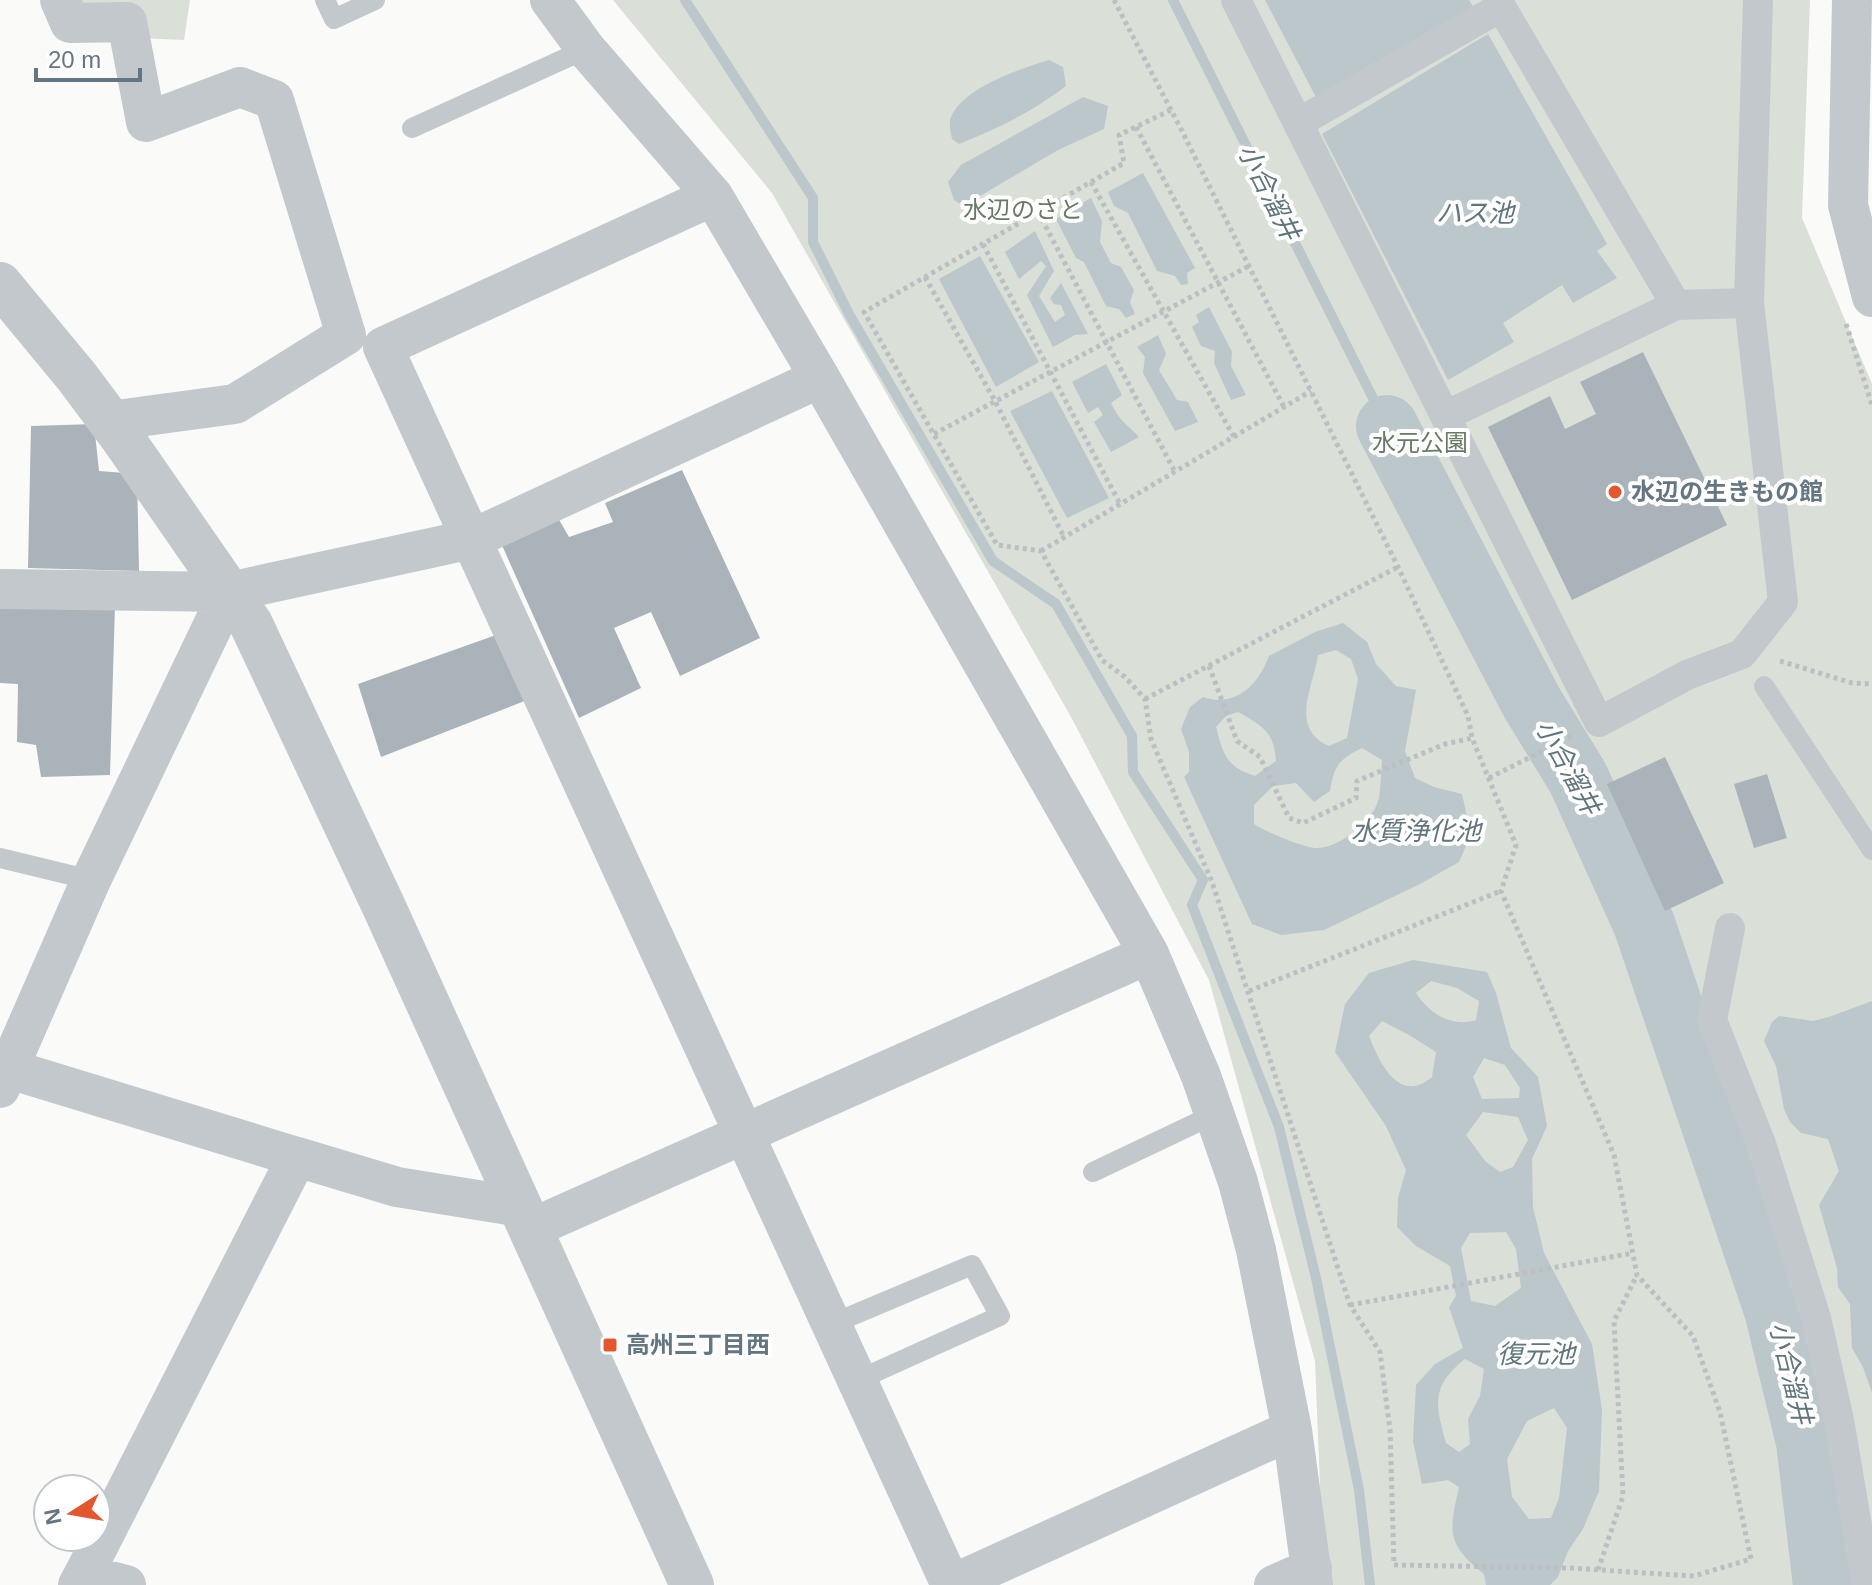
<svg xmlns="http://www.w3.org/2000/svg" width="1872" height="1585" font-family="Arial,'Noto Sans JP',sans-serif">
  <rect width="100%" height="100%" fill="#fafaf8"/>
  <path fill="#dadfd7" d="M67,0H190L184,40L138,38Z
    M613,0H1810L1802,218L1872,384V1585H1324L1315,1361L1209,980L1071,717L772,193Z"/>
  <path fill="#bbc7cb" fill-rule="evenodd" d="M1265,0H1469L1475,10L1318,101Z
    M1488,34L1607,244L1597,251L1617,278L1573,303L1562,285L1503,323L1514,342L1448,380L1322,134Z
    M1049,60L1063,67L1066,86C1034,111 997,129 959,144L952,139C951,133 949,125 950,120C959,89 1020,69 1049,60Z
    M1083,97L1108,106L1104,129L1058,150L968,203L962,205L954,200L948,182L961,165Z
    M1143,173L1195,268L1187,273L1188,284L1181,285L1175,276L1157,271L1128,213L1114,206L1108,192Z
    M1091,198L1102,221L1100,242L1111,263L1121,267L1134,290L1130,302L1135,314L1126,318L1119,309L1106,306L1084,262L1076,258L1056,219Z
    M1035,231L1054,271L1039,296L1055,322L1065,315L1061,305L1054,304L1050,298L1061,283L1088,334L1075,335L1053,347L1027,295L1046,266L1041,261L1019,279L1005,252Z
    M980,256L1039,362L996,387L939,279Z
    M1209,307L1232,352L1231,366L1246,395L1231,400L1214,363L1215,351L1201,346L1192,327L1199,322L1196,315Z
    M1158,335L1166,354L1159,370L1177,400L1188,402L1198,422L1175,431L1143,373L1145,357L1137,347Z
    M1106,364L1122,395L1111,403C1121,423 1125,422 1139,437L1111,452L1094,422L1103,415L1098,407L1088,413L1072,382Z
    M1052,391L1109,498L1067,518L1010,411Z
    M1343,623L1367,642L1376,664L1396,686L1416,690L1405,751L1415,778L1434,787L1462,794L1471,834L1459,862L1420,884L1324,930L1281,935L1252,924L1184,777L1189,772V752L1181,729L1190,707L1203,697C1236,708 1258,685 1269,656L1315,632ZM1336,650L1351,659L1358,679L1347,738L1329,746C1288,728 1314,685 1318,655ZM1238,712C1263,726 1274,732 1276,761L1255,776C1226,767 1223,754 1216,727L1226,716ZM1362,748L1382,760C1381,773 1381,786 1379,798C1374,820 1341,847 1318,848C1306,849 1264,831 1254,824V805L1273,786L1296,783L1314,802L1330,791C1334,766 1339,759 1362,748Z
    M1413,960L1487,972L1496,993L1511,1048L1538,1077L1547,1126L1532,1159L1533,1207L1544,1253L1592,1344L1602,1410L1599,1491L1583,1529L1568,1551L1558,1577L1550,1585H1486L1484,1574C1446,1544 1449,1532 1459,1487L1448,1480L1422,1484L1413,1441L1416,1385L1435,1364L1463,1348L1449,1307L1456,1296L1450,1266L1416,1246L1397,1227L1398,1198L1406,1170L1386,1126L1335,1052L1345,1004L1369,973ZM1431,981L1457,988L1479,1001L1476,1020C1451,1028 1429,1013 1416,993ZM1382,1021L1411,1036L1436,1052L1432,1077C1427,1081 1421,1085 1415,1086C1391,1090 1376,1054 1369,1036ZM1484,1058L1505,1065L1520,1088L1519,1098L1482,1099L1473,1077ZM1483,1112L1518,1117L1528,1140L1513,1167L1500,1172L1486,1162L1466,1135ZM1506,1232L1516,1249L1521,1288L1495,1306L1471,1301L1461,1248L1470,1233ZM1465,1359L1484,1369L1480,1396L1468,1419L1470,1444L1459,1452L1446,1443C1435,1404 1431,1386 1465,1359ZM1554,1408L1567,1428L1559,1498L1551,1518L1529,1519L1512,1497L1507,1459L1527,1421Z
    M1872,1001V1393L1863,1367L1852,1348L1850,1304L1838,1287L1837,1268L1819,1205L1839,1171L1828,1139L1801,1133L1790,1122L1784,1109L1776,1066L1764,1041L1772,1022L1779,1016L1813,1021L1829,1017Z"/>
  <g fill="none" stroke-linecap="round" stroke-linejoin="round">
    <path stroke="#bbc7cb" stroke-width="10" d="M685,0L813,198V242L849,314L993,561L1056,604L1132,736L1133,772L1203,880L1192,905L1279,1127L1316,1278L1359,1490L1370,1585
      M1173,0L1387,426"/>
    <path stroke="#bbc7cb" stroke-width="62" d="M1387,426L1532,703L1578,778L1644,924L1775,1310L1807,1442L1824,1585"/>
  </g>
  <path fill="#aab3b9" d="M1643,352L1727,525L1572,600L1488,427L1550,396L1565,429L1596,414L1580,382Z
    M94,424L99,471L137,474L139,571L28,568L31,426Z
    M682,470L760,638L680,676L651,612L614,628L641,688L579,718L501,543L558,518L569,537L613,522L605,503Z
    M115,604L110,775L41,777L36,745L17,742L18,684L0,683V606Z
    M499,634L527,700L381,757L358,684Z
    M1665,757L1724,883L1665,911L1607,784Z
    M1767,774L1787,838L1754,848L1734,784Z"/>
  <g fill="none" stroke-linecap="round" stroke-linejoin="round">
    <path stroke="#bbbfc2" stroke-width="5" stroke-dasharray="4 4" stroke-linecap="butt" d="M1114,0L1171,110L1180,127L1398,567L1468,716L1472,738L1516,845L1501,891L1614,1155L1637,1275L1693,1336L1720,1412L1751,1559L1694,1576L1569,1568L1394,1565L1390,1430L1380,1352L1350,1305L1212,882L1151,739L1145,699L1125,677L1102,660L1041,551L997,545L864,312L1124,163L1119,135L1171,110
      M1136,127L1284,407
      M1091,182L1234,437
      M1038,212L1175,472
      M983,244L1120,504
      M925,277L995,401L1064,537
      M1846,324L1872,405
      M934,434L1249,266
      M1041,551L1311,391
      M1780,661L1852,683L1872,684
      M1209,666L1237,741L1260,757L1289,818L1303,823L1356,798L1357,781L1445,744L1472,738
      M1145,699L1398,567
      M1489,778L1574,735
      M1249,991L1501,891
      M1350,1305L1633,1253
      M1598,1570L1623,1496L1614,1321L1637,1275"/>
    <path stroke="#c3c8cc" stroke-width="20" d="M325,0L334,19L375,0
      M412,128L586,49
      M1764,686L1872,850
      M0,858L91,880
      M1093,1172L1215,1114
      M832,1324L972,1265L1000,1316L858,1380"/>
    <path stroke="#c3c8cc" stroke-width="30" d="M1236,0L1599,722L1687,675L1742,654L1783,602L1749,303L1676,305L1497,0
      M1298,123L1501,7
      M1749,303L1758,0
      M1445,416L1676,305
      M1730,928L1712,1020L1761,1144L1816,1318L1839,1420L1867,1585"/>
    <path stroke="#c3c8cc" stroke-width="40" d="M60,0L70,23L127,22L146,122L240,87L274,100L346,335L235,404L109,421
      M550,0L586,49L713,196L820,378L1149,954L1201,1076L1238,1182L1256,1250L1292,1430L1313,1585
      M1852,0L1848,205L1872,297
      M713,196L383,347L951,1585
      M0,589L229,592L472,539L820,378
      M0,1066L297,1157
      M0,1088L91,880L229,592
      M530,1229L1149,954
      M84,1574L297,1157L397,1187L521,1207
      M78,1585L84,1574L126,1585
      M951,1585L1292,1430
      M1274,1585L1312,1568"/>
    <path stroke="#c3c8cc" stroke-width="44" d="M0,284L77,377L121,436L251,624L384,907L692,1585"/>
  </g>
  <g fill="#e4572e" stroke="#fff" stroke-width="3">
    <circle cx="1615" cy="492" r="8"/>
    <rect x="602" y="1337" width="16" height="16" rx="4"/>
  </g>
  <g text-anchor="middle" stroke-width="8" stroke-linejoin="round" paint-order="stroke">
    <g font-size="24" fill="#687a64" stroke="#fff">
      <text x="1023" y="218">水辺のさと</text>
      <text x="1420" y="451">水元公園</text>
    </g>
    <g font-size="24" font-weight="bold" fill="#657683" stroke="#fff" text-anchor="start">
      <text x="1631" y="500">水辺の生きもの館</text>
      <text x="626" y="1353">高州三丁目西</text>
    </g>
    <g font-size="26" font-style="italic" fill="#60757c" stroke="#fff">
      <text transform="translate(1269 192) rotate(63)" y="9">小合溜井</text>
      <text x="1475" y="222">ハス池</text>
      <text transform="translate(1568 767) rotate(61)" y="9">小合溜井</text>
      <text x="1416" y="840">水質浄化池</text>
      <text x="1536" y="1363">復元池</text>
      <text transform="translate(1791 1373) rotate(76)" y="9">小合溜井</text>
    </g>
  </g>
  <g transform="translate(72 1513) rotate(259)"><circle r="38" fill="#ffffff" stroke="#c1c8cd" stroke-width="2"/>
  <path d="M0-6L14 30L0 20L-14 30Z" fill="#e4572e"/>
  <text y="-12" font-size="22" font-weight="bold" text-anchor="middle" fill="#657683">N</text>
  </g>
  <path d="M36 68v12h104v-12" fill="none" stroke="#657683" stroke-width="4"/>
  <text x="48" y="68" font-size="24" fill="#657683" stroke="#ffffff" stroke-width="6" paint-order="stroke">20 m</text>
</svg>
